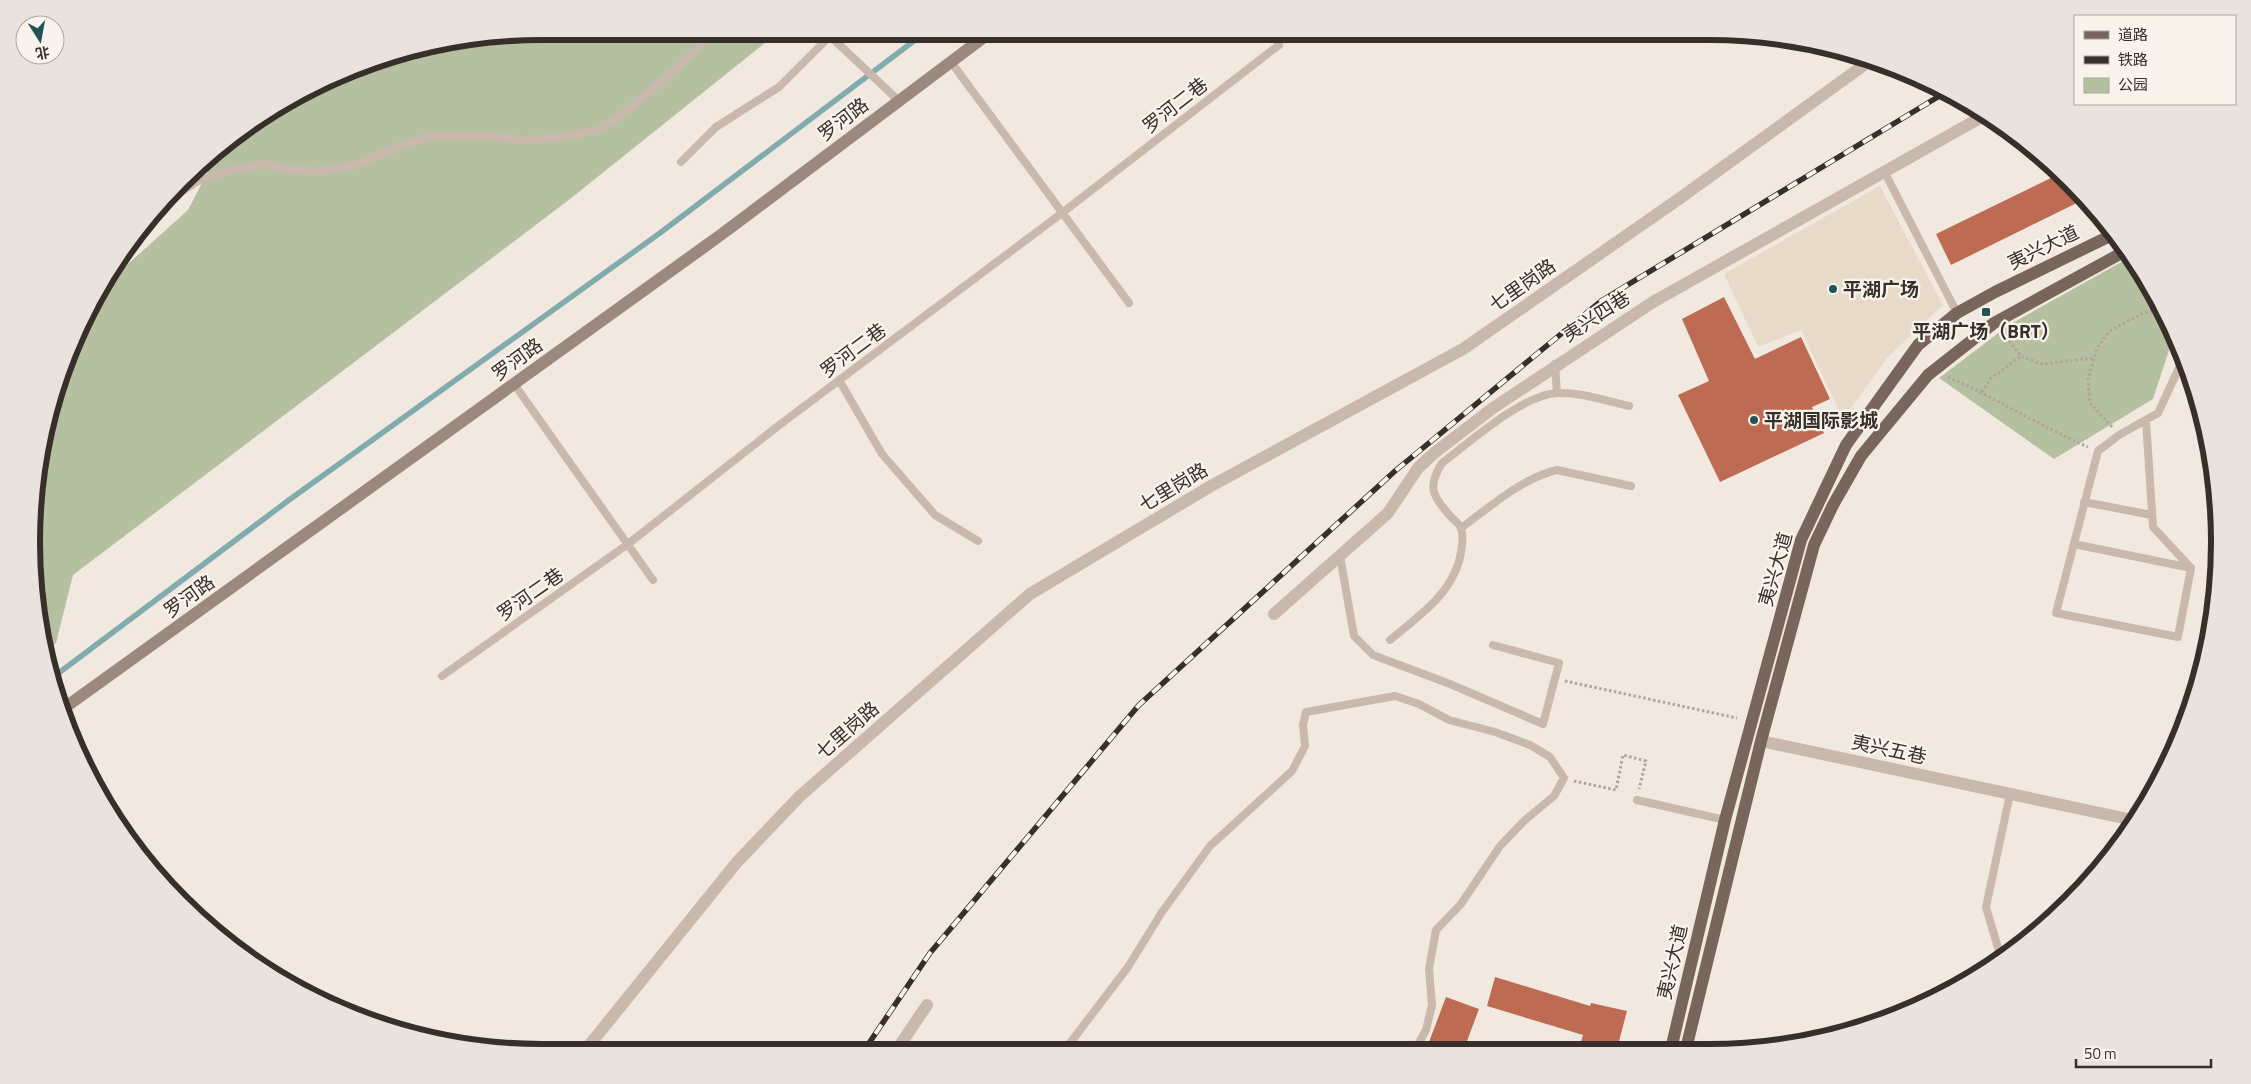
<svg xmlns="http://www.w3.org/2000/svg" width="2251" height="1084" font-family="'Titillium Web','Noto Sans SC',sans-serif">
  <rect width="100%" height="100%" fill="#f1e9e0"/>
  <path fill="#b5c0a1" d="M542,31H780L570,199L73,575L56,643L45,650L36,609L32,509L41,442L70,347L98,291L188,210L220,148L231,137L287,100L378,58L443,41Z
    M2132,256L2172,331V341L2153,399L2054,459L1939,378L2009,325Z"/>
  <path fill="#e8dac8" d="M1880,186L1943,305L1887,358L1843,419L1801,330L1758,347L1724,274Z"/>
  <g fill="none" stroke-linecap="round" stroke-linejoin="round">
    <path stroke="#81abac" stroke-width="5.5" d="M52,678L289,500L660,233L927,31"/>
  </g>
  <path fill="#bd6b52" d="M2061,173L2085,199L1951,265L1936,234Z
    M1724,297L1755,359L1801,337L1830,399L1812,407L1824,433L1720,482L1678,395L1709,381L1682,319Z
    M1495,977L1590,1006L1591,1003L1627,1011L1617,1049H1579L1583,1035L1487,1006Z
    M1446,997L1479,1009L1464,1049L1426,1050Z"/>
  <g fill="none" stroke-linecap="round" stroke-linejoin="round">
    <path stroke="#b5a397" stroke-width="3" stroke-dasharray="2.5 2.5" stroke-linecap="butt" d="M2003,333L2021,356L2042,364L2094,358
      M1948,377C1996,398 2040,426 2088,447
      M1982,392L1990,379L2021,356
      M2112,427L2090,403L2088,380L2097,348L2110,331L2143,313L2162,310
      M1565,681L1737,718
      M1574,781L1616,790L1623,755L1646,761L1639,789"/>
    <path stroke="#c9b9ac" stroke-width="8" d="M830,36L899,101
      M951,62L1129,303
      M681,162L716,127L779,87L830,36L839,31
      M1884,171L1957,313
      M155,209L198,181L230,170L266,164L294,170L321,171L358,164L407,143L433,136H488L522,140L563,137L599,130L629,109L680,65L704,42L706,31
      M1555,364L1557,393
      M839,380L882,454L935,515L978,541
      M514,384L653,580
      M2146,420L2153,527L2191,568L2178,637L2056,613L2098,451L2119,435L2158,413L2184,357
      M2084,502L2152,515
      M1461,528C1490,507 1522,478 1557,470L1631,486
      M2074,544L2191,568
      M1340,556L1354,636L1373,655L1450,684L1543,724L1559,663L1493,645
      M1390,640C1419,616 1455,592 1461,552C1462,545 1464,535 1461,529C1460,524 1454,520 1451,517C1434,497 1426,488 1442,463C1470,442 1523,394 1558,393C1581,392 1606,401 1629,406
      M2205,659L2212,618
      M442,676L628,544L778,426L1062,213L1279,45L1270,31
      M1637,800L1725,820
      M2001,958L1986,907L2010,794
      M1064,1051L1128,967L1162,912L1210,846L1292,771L1305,746L1303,725L1306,712L1395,696L1419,704L1449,720L1495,732L1530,745L1550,757L1564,778L1554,796L1525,820L1500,846L1461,904L1436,930L1429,969L1432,1005L1426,1030L1415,1050"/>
    <path stroke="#c9b9ac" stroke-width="12" d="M1274,614L1388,513L1418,468L1433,454L1493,408L1653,302L1987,114
      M1761,741L2133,820
      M896,1051L927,1005"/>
    <path stroke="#c9b9ac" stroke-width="12" d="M583,1053L737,862L800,796L1030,594L1211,486L1463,349L1676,201L1871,60"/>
    <path stroke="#9c897e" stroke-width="12" d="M60,711L722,234L992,31"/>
    <path stroke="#78665d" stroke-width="12" d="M1671,1049L1725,820L1801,540L1846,445L1918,345L1957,313L1995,292L2114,234
      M1686,1049L1761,741L1814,545L1833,505L1861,456L1928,375L1994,323L2127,250"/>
    <defs>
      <path id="rail" d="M863,1052L930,953L1139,705L1395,471L1601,301L1946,92"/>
    </defs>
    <use href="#rail" stroke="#382f2b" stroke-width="5.5"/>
    <use href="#rail" stroke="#f9f3ec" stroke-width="4" stroke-dasharray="11" stroke-linecap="butt"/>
  </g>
  <g fill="#235356" stroke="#f9f3ec" stroke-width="2">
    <circle cx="1833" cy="289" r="5"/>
    <rect x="1981" y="307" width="10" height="10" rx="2.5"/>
    <circle cx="1754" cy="420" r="5"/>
  </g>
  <g text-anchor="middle" stroke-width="4.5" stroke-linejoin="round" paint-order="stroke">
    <g font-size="19" fill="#382f2b" stroke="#f9f3ec">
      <text transform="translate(1175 105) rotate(-38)" y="7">罗河二巷</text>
      <text transform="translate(843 119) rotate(-37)" y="7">罗河路</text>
      <text transform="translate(2043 247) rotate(-26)" y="7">夷兴大道</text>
      <text transform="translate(1522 285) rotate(-35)" y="7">七里岗路</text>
      <text transform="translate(1596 316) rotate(-33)" y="7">夷兴四巷</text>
      <text transform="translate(853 350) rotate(-37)" y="7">罗河二巷</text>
      <text transform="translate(517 359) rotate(-36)" y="7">罗河路</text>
      <text transform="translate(1173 487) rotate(-31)" y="7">七里岗路</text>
      <text transform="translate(1775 569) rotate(-74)" y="7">夷兴大道</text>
      <text transform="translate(530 594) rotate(-35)" y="7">罗河二巷</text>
      <text transform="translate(189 596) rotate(-36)" y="7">罗河路</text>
      <text transform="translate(847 730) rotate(-41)" y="7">七里岗路</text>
      <text transform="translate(1889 749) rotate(12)" y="7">夷兴五巷</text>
      <text transform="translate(1672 962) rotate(-77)" y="7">夷兴大道</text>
    </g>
    <g font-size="19" font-weight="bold" fill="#382f2b" stroke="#f9f3ec" text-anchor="start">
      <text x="1843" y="296">平湖广场</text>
      <text x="1986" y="338" text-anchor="middle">平湖广场（BRT）</text>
      <text x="1764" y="427">平湖国际影城</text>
    </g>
  </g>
  <path d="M0 0H2251V1084H0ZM542 40H1709A502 502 0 0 1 2211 542V542A502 502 0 0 1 1709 1044H542A502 502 0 0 1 40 542V542A502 502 0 0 1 542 40Z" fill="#eae3dd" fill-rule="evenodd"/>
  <path fill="none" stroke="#382f2b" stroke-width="6" d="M542 40H1709A502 502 0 0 1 2211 542V542A502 502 0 0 1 1709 1044H542A502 502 0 0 1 40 542V542A502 502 0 0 1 542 40Z"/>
  <rect x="2074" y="15" width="162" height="90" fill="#f9f3ec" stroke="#aca59f"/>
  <rect x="2084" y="31" width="25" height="8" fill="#78665d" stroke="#aca59f"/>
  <text x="2118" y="40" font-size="15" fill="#382f2b">道路</text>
  <rect x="2084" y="56" width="25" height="8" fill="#382f2b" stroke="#aca59f"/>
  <text x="2118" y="65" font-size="15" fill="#382f2b">铁路</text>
  <rect x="2084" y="78" width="25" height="15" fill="#b5c0a1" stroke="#aca59f"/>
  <text x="2118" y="90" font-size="15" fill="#382f2b">公园</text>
  <g transform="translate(40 40) rotate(169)"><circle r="24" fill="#f9f3ec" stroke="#aca59f"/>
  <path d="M0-4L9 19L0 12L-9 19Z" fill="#235356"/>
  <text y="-8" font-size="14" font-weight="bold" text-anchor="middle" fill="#382f2b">北</text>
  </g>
  <path d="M2076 1059v8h135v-8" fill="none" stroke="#382f2b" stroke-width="2.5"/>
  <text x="2084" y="1059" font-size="15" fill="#382f2b" stroke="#f9f3ec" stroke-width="4" paint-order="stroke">50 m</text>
</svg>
